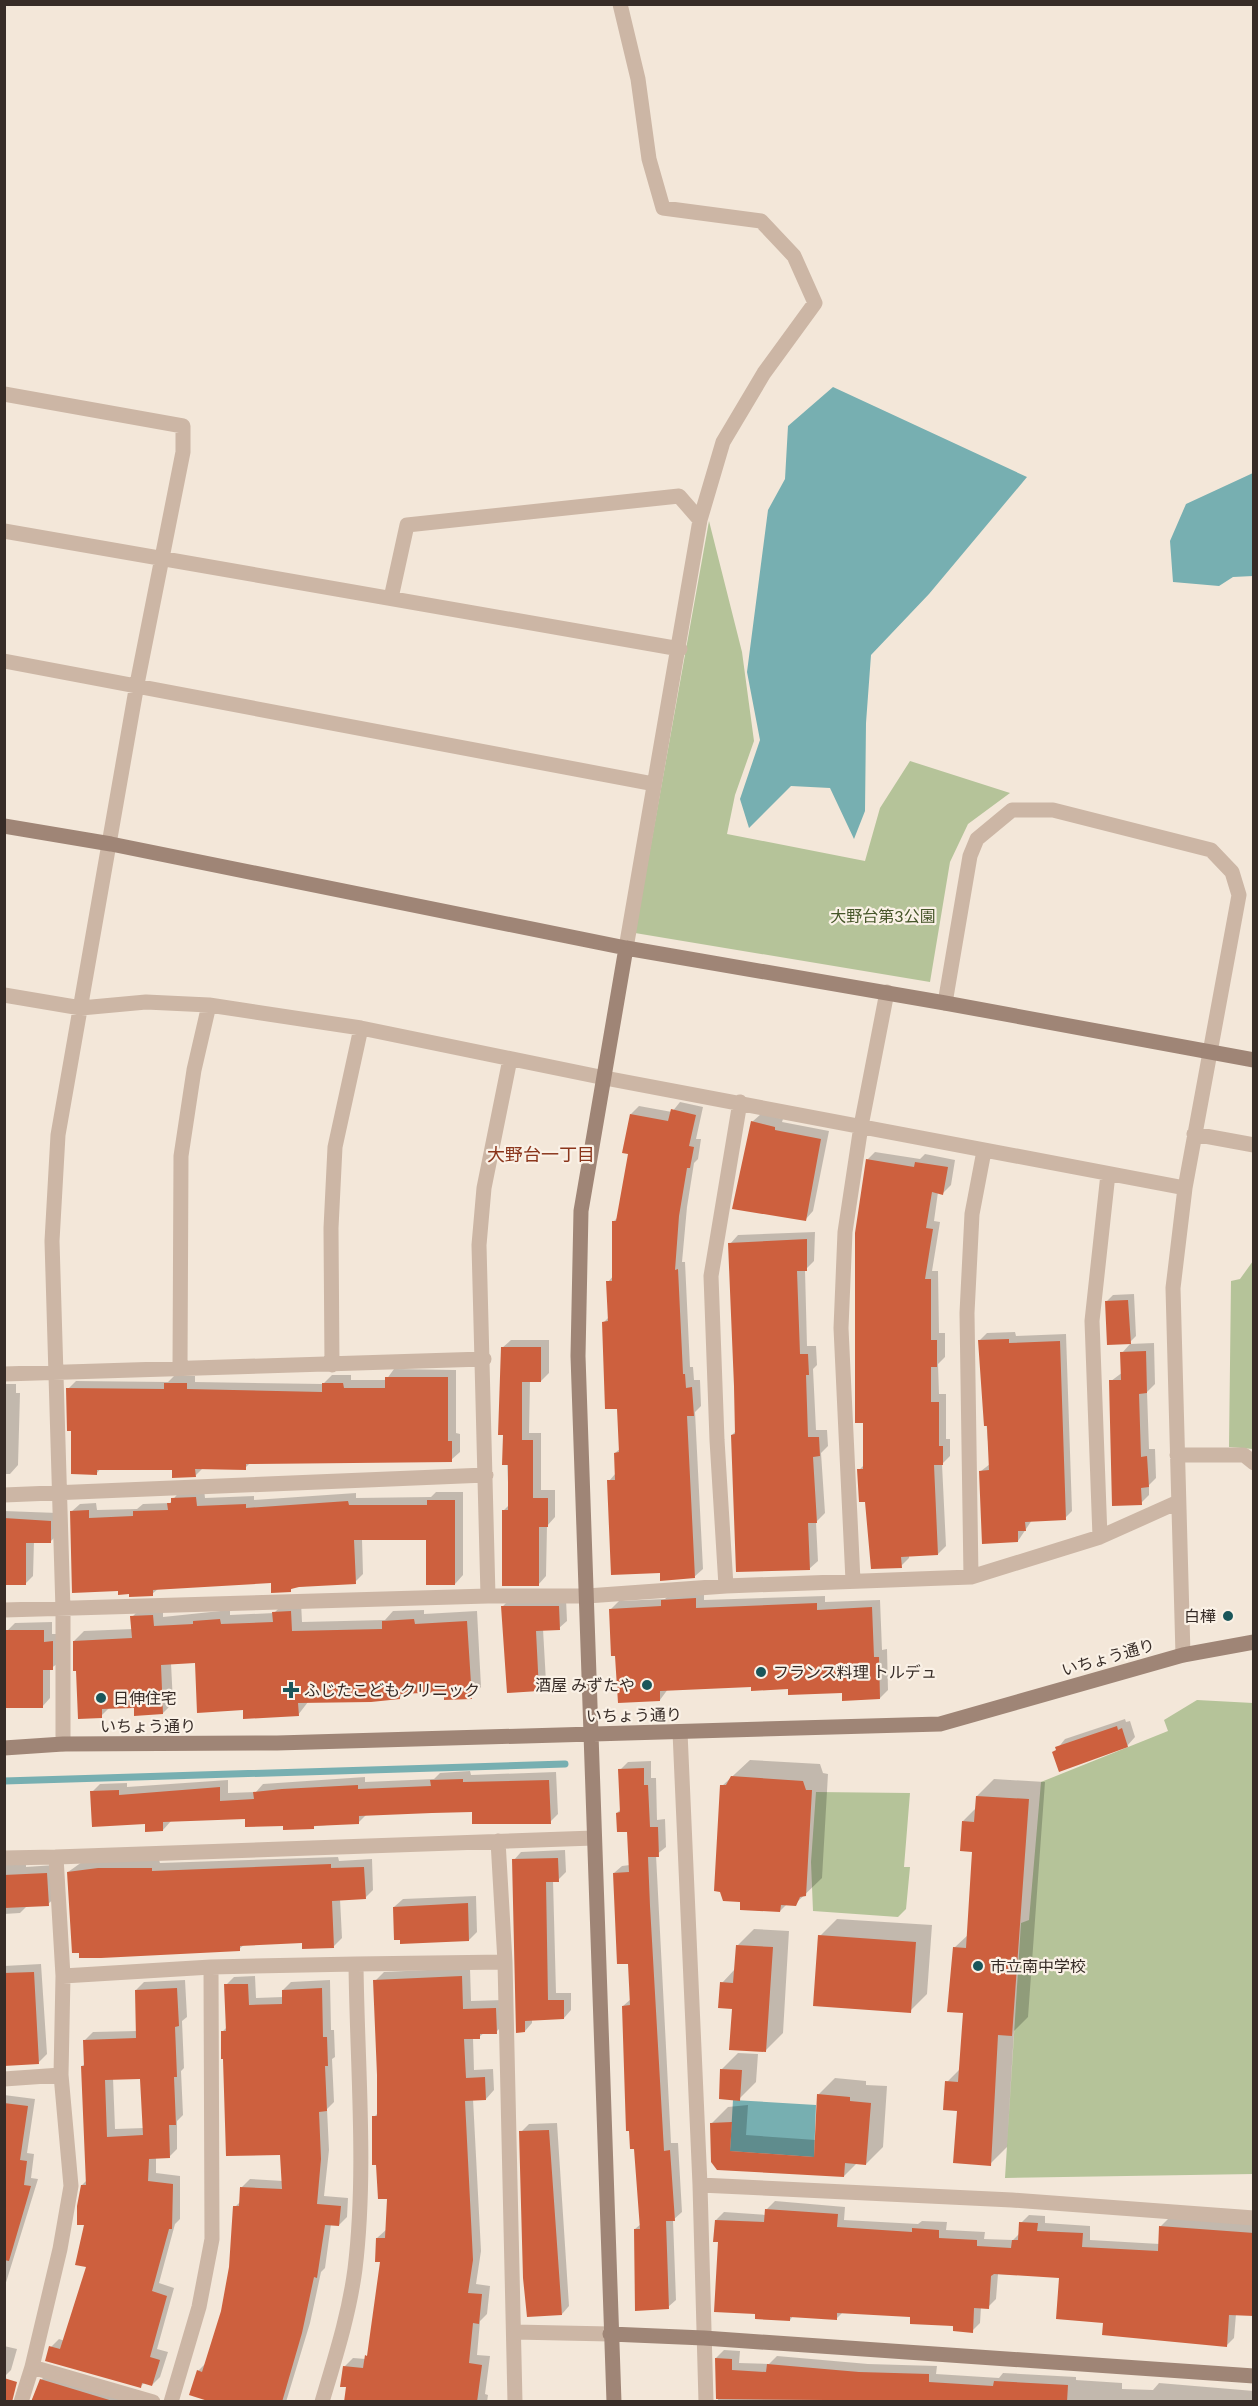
<svg xmlns="http://www.w3.org/2000/svg" width="1258" height="2406" font-family="Lato,'Noto Sans JP',sans-serif">
  <rect width="100%" height="100%" fill="#f3e7d9"/>
  <path fill="#b5c399" d="M709,521L742,652L754,741L735,795L727,834L865,861L880,808L910,761L1010,793L968,824L950,862L930,982L635,933Z
    M1253,1261V1449L1229,1447L1231,1281L1240,1279Z
    M1197,1700L1253,1703V2174L1005,2178L1021,1923L1029,1920L1041,1782L1168,1731L1164,1720Z
    M816,1792L910,1793L904,1867H910L906,1909L898,1917L813,1911L811,1862Z"/>
  <path fill="#77afb1" d="M833,387L1027,477L929,594L871,655L866,723L865,811L854,839L830,788L791,786L749,828L740,799L760,740L747,672L768,510L785,479L788,426Z
    M1253,473V576L1233,577L1219,586L1173,582L1170,541L1186,504Z
    M733,2100L816,2105L814,2157L730,2151Z"/>
  <path fill="#0003" fill-rule="evenodd" d="M680,1102L703,1107L696,1139H701L698,1159L694,1163L687,1207L682,1262H685L690,1367H693L694,1380H700L701,1406L695,1412L703,1569L694,1577L609,1481L616,1473L615,1453L621,1448L619,1407L604,1322L610,1316L608,1282L614,1275L613,1222L618,1217L629,1153L631,1114L639,1106L672,1112Z
    M761,1114L783,1119L782,1122L829,1131L813,1211L805,1220L752,1122Z
    M875,1152L920,1159L925,1154L955,1160L951,1185L943,1193L938,1192L934,1221L940,1222L932,1271H938L939,1333H945V1357L938,1364L939,1394H946V1439H950V1456L942,1464L946,1546L938,1554L909,1555V1558L901,1566L866,1501L859,1470L865,1464L867,1160Z
    M815,1232L814,1261L805,1270L807,1346H816L817,1365L813,1369L816,1430H827L828,1446L821,1453L825,1513L816,1522L818,1561L809,1569L732,1435L736,1431L730,1244L738,1235Z
    M1134,1294L1136,1336L1130,1342L1107,1301L1113,1295Z
    M1015,1332L1016,1336L1066,1334L1072,1511L1065,1518L1032,1520L1018,1541L981,1471L990,1464L979,1341L987,1333Z
    M511,1340H549V1373L541,1381H530L529,1433H541V1490H555V1517L547,1526L546,1576L538,1585L503,1511L509,1505L502,1348Z
    M1154,1343L1155,1384L1147,1392L1149,1449H1155L1156,1478L1149,1485V1495L1141,1503L1111,1381L1123,1372L1122,1353L1130,1344Z
    M394,1369L456,1370V1433L460,1434V1452L451,1460L251,1462L245,1468H203L195,1476L173,1469L101,1468L97,1473L73,1429L68,1389L76,1381L168,1382L174,1376H195V1382L323,1384L332,1375H351V1380H386Z
    M4,1384H16V1393H20L18,1465L10,1474H4Z
    M204,1489L205,1498L254,1496V1500L356,1493V1498L431,1497L436,1492H463V1575L455,1584L428,1539H362L363,1574L355,1582L294,1587L290,1590L272,1581L159,1588L152,1594L130,1593L119,1589L71,1512L80,1504L96,1503L97,1510L137,1509L143,1504L170,1503L181,1490Z
    M4,1511L58,1513L59,1533L51,1541H34L33,1576L25,1584H4Z
    M704,1590V1600L825,1596V1602L880,1600L882,1650L887,1649L888,1690L880,1698L843,1691L753,1686L668,1689L660,1700L617,1655L611,1609L619,1601L665,1599L671,1593Z
    M510,1599H566L567,1621L559,1628L543,1629L546,1682L538,1690L503,1606Z
    M301,1602L302,1622L385,1620L393,1611L424,1610V1614L477,1611L481,1687L471,1697L445,1691L404,1693L399,1698L308,1702L298,1715L245,1709L197,1661L171,1663L173,1703L163,1713L135,1706L110,1707L101,1716L74,1641L84,1631L133,1629L132,1617L142,1607L163,1606V1617L230,1610V1615L274,1613L284,1603Z
    M52,1622V1634H61V1661L50,1669V1698L42,1707L7,1631L15,1623Z
    M1125,1719L1126,1722L1130,1721L1135,1737L1127,1746L1057,1749L1065,1739Z
    M750,1760L820,1764L823,1773L828,1774L822,1878L795,1904H787L780,1911L722,1786Z
    M651,1761V1778H656L657,1820L665,1819L666,1847L656,1855L671,2143H678L682,2212L673,2220L676,2300L668,2307L635,2229L641,2224L623,2006L631,1999L629,1962L614,1873L622,1866L630,1865L628,1830L617,1813L621,1809L620,1770L628,1762Z
    M470,1771L471,1775L556,1772L558,1814L550,1822L473,1811L367,1814L359,1822L285,1829L284,1825L246,1817L171,1821L163,1830L92,1792L100,1784L127,1783V1787L228,1780V1793L256,1792L263,1784L365,1777V1782L434,1779L440,1773Z
    M994,1779L1045,1782L1028,2017L1014,2031L1007,2147L990,2164L958,2109L947,2082L961,2068L964,2011L954,1948L969,1934L974,1850L963,1821L976,1808L977,1796Z
    M565,1850L566,1872L558,1880H553L556,1993H571V2010L564,2018L532,2019V2023L525,2031L514,1860L521,1852Z
    M338,1857L339,1861L372,1859L373,1890L365,1898L340,1899L342,1938L334,1946L303,1941L245,1944L239,1949L68,1872L82,1862L159,1860L160,1863Z
    M26,1860V1867L55,1865L57,1896L48,1904L28,1905L20,1913L4,1914V1861Z
    M476,1896L477,1932L469,1940L394,1907L403,1899Z
    M837,1919L932,1925L927,1994L910,2011L820,1936Z
    M754,1929L789,1931L783,2033L766,2050L733,2008L722,1983L735,1969L737,1946Z
    M41,1964L47,2054L39,2062L4,2064V1966Z
    M470,1968L471,2001L504,2000L505,2023L496,2032L484,2033L479,2037L473,2038L474,2070L493,2069L494,2090L486,2099H473L481,2251L476,2284L490,2286L487,2314L480,2321L477,2355L490,2356L485,2394L488,2395L487,2402H346L347,2386L344,2367L353,2358L366,2359L369,2353L382,2260L377,2238L387,2229L388,2197L374,2117L379,2112L375,1981L384,1972Z
    M255,1976L256,1998L283,1997V1990L291,1982L330,1980L331,2030H334L335,2057L332,2059L334,2102L327,2109L329,2150L324,2196L348,2198L347,2217L339,2225L331,2224L325,2268L321,2272L310,2323L286,2402H214L198,2371L206,2363L222,2311L230,2268L235,2207L241,2201L242,2187L250,2179L283,2181L282,2153L222,2032L227,2027L226,1985L234,1977Z
    M185,1980L187,2017L182,2021L184,2068L181,2071L183,2115L177,2121V2149L169,2157H156V2173L180,2176V2219L175,2224L159,2283L174,2288L157,2349L168,2352L160,2377L152,2385L145,2382L140,2387L51,2347L59,2339L65,2341L88,2266L82,2185L87,2180L82,2066L86,2063L85,2040L93,2032L137,2031L136,1990L144,1982ZM142,2077L144,2128L115,2129L113,2078Z
    M738,2053L758,2054L756,2082L739,2099L721,2070Z
    M835,2078L866,2081V2085L887,2086L883,2147L866,2164L857,2163L844,2176L712,2162L711,2124L728,2107L748,2105L746,2135L816,2140L818,2095Z
    M4,2095L35,2099L27,2153L34,2154L31,2178L38,2179L4,2289Z
    M557,2123L569,2306L562,2314L521,2132L529,2124Z
    M775,2201L845,2207L844,2220L918,2224L922,2221L947,2222L946,2230L985,2232L984,2239L1013,2240L1020,2233L1021,2223L1029,2215L1045,2216V2223L1090,2226V2240L1160,2244L1161,2226L1169,2218L1254,2224V2315L1236,2314L1234,2338L1226,2346L1105,2321L1061,2277L998,2274L996,2299L988,2307H981L980,2323L972,2331L912,2316L843,2312L836,2319L793,2316L790,2320L757,2313L720,2241L716,2220L724,2212L766,2215L767,2209Z
    M4,2346L17,2349L11,2370L4,2377Z
    M724,2350L740,2351L739,2363L769,2364L777,2356L868,2364L937,2366L936,2374L999,2378L1003,2373L1076,2377V2380L1122,2383V2389L1153,2390L1159,2383L1254,2391V2402H718L716,2358Z
    M49,2372L142,2402H31L41,2380Z"/>
  <g fill="none" stroke-linecap="round" stroke-linejoin="round">
    <path stroke="#77afb1" stroke-width="7" d="M4,1781L565,1764"/>
  </g>
  <path fill="#cd603e" fill-rule="evenodd" d="M671,1109L696,1115L689,1146L694,1147L690,1168H687L679,1216L675,1270L678,1269L683,1374H685L686,1388L692,1387L694,1416H687L695,1578L660,1581V1573L611,1575L607,1480H615L614,1453L619,1452L617,1409H605L602,1322L608,1321L606,1281H612V1221H616L628,1154L622,1153L630,1114L668,1121Z
    M751,1121L775,1127V1130L821,1139L806,1221L732,1209Z
    M866,1159L914,1167L915,1162L948,1167L943,1195L932,1192L926,1228L933,1229L925,1279H931V1340H937V1367H931V1402H939V1446H943V1465H934L938,1555L901,1557L902,1568L871,1569L865,1502H859L857,1469H863V1423H855V1233Z
    M807,1239V1271H797L800,1354H808L809,1375H806L808,1437H819L820,1456L813,1457L817,1523H808L810,1570L736,1572L731,1435L735,1434L734,1386L728,1243Z
    M1128,1300L1131,1344L1107,1345L1105,1301Z
    M1009,1339V1343L1060,1341L1066,1520L1025,1522L1026,1531H1018V1542L982,1544L979,1471L989,1470L987,1426H984L978,1340Z
    M501,1347H541V1382H522V1440H533V1498H548V1527H539V1586H502V1510H508V1465H502L503,1435H498Z
    M1146,1351L1147,1393L1139,1394L1141,1457L1147,1456L1149,1487L1141,1488L1142,1505L1112,1506L1109,1380H1121L1120,1352Z
    M385,1377H448V1441H452V1462L246,1464V1470L195,1469L196,1477L172,1478V1470H97V1475L71,1474V1431H67L66,1388L164,1389V1383H187V1389L322,1392V1383H343L344,1388H385Z
    M196,1497L197,1506L246,1504V1508L348,1501L349,1505H427V1500H455V1585H426V1540H354L356,1584L299,1587L291,1589V1592L271,1593V1583L153,1590V1596L129,1597V1594L118,1595V1591L72,1593L70,1511L89,1510V1518L133,1516V1511L168,1510L167,1503H171V1498Z
    M4,1518L51,1521V1543H26V1585H4Z
    M696,1598V1608L817,1603V1610L872,1607L874,1657H879L880,1699L842,1701V1693L788,1695V1689L751,1691V1687L660,1691V1701L618,1703L615,1656H611L609,1609L661,1606V1600Z
    M501,1606H559L560,1630L536,1631L539,1691L507,1693Z
    M291,1611L292,1631L382,1629V1621L414,1619L415,1624L467,1621L472,1699L444,1700V1692L400,1694V1699L371,1702L298,1703L299,1716L243,1719V1710L197,1713L195,1663L161,1665L163,1714L134,1716V1708L102,1709V1718L78,1719L76,1671H73V1641L132,1638L130,1616L153,1615L154,1626L193,1624V1621L220,1619L221,1624L273,1622L272,1612Z
    M5,1630H44V1642L53,1641V1670H43V1708H4Z
    M1117,1726L1118,1730L1122,1728L1128,1747L1059,1772L1052,1752L1056,1750L1055,1747Z
    M644,1768V1785H648L650,1827H658L659,1857H648L650,1906L664,2151L670,2150L675,2221H666L669,2309L635,2311L634,2229H640L634,2149H630L629,2131H626L622,2006L630,2005L628,1964H617L613,1873L629,1872L627,1832H617L616,1813L620,1812L618,1769Z
    M731,1776L803,1781L806,1790H812L806,1896L800,1897L796,1906L781,1905L780,1912L740,1910V1902L723,1901L720,1892L714,1891L720,1785H726Z
    M463,1779V1782L549,1780L551,1824H472V1812L432,1813L359,1816V1824L314,1826V1829L283,1830V1826L245,1827V1819L163,1822V1831L145,1832V1824L92,1827L90,1791L119,1790V1795L220,1787V1801L254,1799L253,1792L282,1789L358,1785V1789L431,1786L430,1780Z
    M976,1796L1029,1799L1012,2036L998,2035L991,2166L953,2163L957,2111L943,2110L945,2081L958,2082L963,2013L947,2012L953,1947L966,1948L972,1852L960,1851L962,1821L974,1822Z
    M558,1858L559,1882H546L548,2000H564V2019L525,2021V2032L516,2033L512,1859Z
    M331,1864V1868L364,1867L366,1899L332,1901L334,1948L302,1949V1943L240,1946V1951L101,1958H79V1953H72L67,1872L98,1868H152V1871Z
    M47,1873L49,1906L4,1908V1875Z
    M468,1903L469,1941L400,1944V1940H394L393,1907Z
    M818,1935L916,1942L911,2013L813,2006Z
    M736,1945L773,1947L766,2052L729,2050L732,2009L718,2008L720,1982L733,1983Z
    M34,1972L39,2064L4,2066V1973Z
    M462,1976L463,2009L496,2008L497,2034H480V2039H464L466,2078L485,2077L486,2100L465,2101L473,2260L468,2293L482,2294L479,2324L473,2323L469,2363L482,2365L477,2402H344L346,2387H340L343,2366L363,2368L365,2355L367,2356L380,2262H375L376,2238H385L387,2199H378L376,2165H372V2116H377V2075L373,1980Z
    M224,1984H248L249,2005L282,2004V1990L322,1988L323,2037H327L328,2066H325L327,2111L319,2112L321,2159L317,2204L341,2206L339,2226L325,2225L317,2278L314,2277L302,2333L282,2402H211L189,2395L197,2370L202,2372L221,2311L229,2267L233,2206H239L240,2187L282,2189L280,2155L226,2156L223,2059H221V2031H226Z
    M177,1988L179,2026L175,2027L177,2077H174L176,2125H169L170,2158L149,2159L148,2181L173,2184L172,2229H169L152,2291L167,2296L150,2357L160,2360L152,2386L142,2383L141,2388L45,2361L49,2346L60,2349L86,2267L75,2265L84,2225H77V2206L81,2185H86L81,2066H84L83,2040L136,2038L135,1990ZM140,2079L143,2135L107,2137L105,2080Z
    M720,2069L742,2070L740,2101L719,2099Z
    M817,2094L850,2097V2101L871,2103L866,2165L845,2163L844,2177L717,2170L711,2162L710,2123L732,2122L730,2151L814,2157Z
    M4,2103L28,2106L20,2160L27,2161L24,2185L31,2186L9,2261L4,2260Z
    M549,2130L562,2315L527,2317L523,2278L519,2131Z
    M765,2209L838,2214L837,2227L912,2232V2228L939,2230V2238L977,2240V2246L1011,2248L1012,2240H1018L1019,2222L1038,2223L1037,2231L1083,2233L1082,2247L1158,2251L1159,2226L1254,2233V2316L1229,2315L1227,2347L1102,2335L1103,2323L1056,2319L1059,2278L994,2274L991,2276L989,2309L974,2308L973,2333L953,2331V2326L910,2324V2317L837,2313V2320L790,2317V2321L755,2319V2314L714,2312L718,2242H713L715,2220L764,2222Z
    M715,2358L732,2359V2370L766,2372L767,2364L859,2372L929,2374V2382L993,2386L994,2381L1068,2385L1067,2402L716,2399Z
    M4,2378L17,2382L12,2402H4Z
    M40,2379L116,2402H31Z"/>
  <g fill="none" stroke-linecap="round" stroke-linejoin="round">
    <path stroke="#ccb6a5" stroke-width="15" d="M620,4L638,79L649,159L663,208L761,221L794,256L815,303L764,373L723,442L700,520
      M4,394L183,426V452L137,684L58,1135L52,1241L63,1610V1744
      M4,531L680,649
      M391,598L407,525L679,496L700,520L626,948
      M4,661L654,784
      M4,995L81,1008L146,1002L209,1005L361,1028L605,1078L1185,1188
      M945,1003L970,856L977,839L1012,810H1053L1211,850L1232,872L1239,895L1185,1188L1173,1288L1183,1655
      M1194,1134L1254,1145
      M332,1365L331,1228L335,1147L361,1028
      M180,1368L181,1156L194,1070L209,1005
      M4,1374L484,1359
      M1177,1455H1244L1254,1463
      M4,1495L486,1475
      M1100,1537L1092,1321L1108,1174
      M971,1577L967,1313L972,1214L984,1151
      M853,1581L841,1328L845,1232L861,1126L887,992
      M726,1586L717,1440L711,1276L740,1102
      M488,1596L479,1245L484,1188L510,1059
      M4,1610L488,1596H587L726,1586L971,1577L1100,1537L1178,1502
      M680,1732L700,2185L706,2402
      M498,1841L505,1962
      M4,1858L56,1857
      M63,1976L56,1857L594,1838
      M4,2079L61,2075
      M700,2185L1012,2200L1254,2218
      M514,2332L610,2334
      M32,2367L153,2402
      M21,2402L32,2367L60,2249L71,2186L61,2075L63,1976L211,1967L356,1964
      M171,2402L199,2307L212,2239L211,1967
      M322,2402C335,2358 349,2315 355,2269C367,2170 357,2064 356,1964L505,1962L515,2402"/>
    <path stroke="#9f8576" stroke-width="15" d="M4,826L111,844L626,948L945,1003L1254,1060
      M4,1748L63,1744L277,1743L940,1724L1183,1655L1254,1642
      M610,2334L704,2338L1254,2376
      M614,2402L578,1356L581,1211L626,948"/>
  </g>
  <g fill="#1a565a" stroke="#faf1e6" stroke-width="2">
    <circle cx="1228" cy="1616" r="6"/>
    <circle cx="761" cy="1672" r="6"/>
    <circle cx="647" cy="1685" r="6"/>
    <path d="M288 1681h6v6h6v6h-6v6h-6v-6h-6v-6h6z"/>
    <circle cx="101" cy="1698" r="6"/>
    <circle cx="978" cy="1966" r="6"/>
  </g>
  <g text-anchor="middle" stroke-width="4.5" stroke-linejoin="round" paint-order="stroke">
    <g font-size="16" fill="#465629" stroke="#faf1e6">
      <text x="883" y="922">大野台第3公園</text>
    </g>
    <g font-size="16" fill="#372c27" stroke="#faf1e6" text-anchor="start">
      <text x="1216" y="1622" text-anchor="end">白樺</text>
      <text x="773" y="1678">フランス料理 トルデュ</text>
      <text x="635" y="1691" text-anchor="end">酒屋 みずたや</text>
      <text x="304" y="1696">ふじたこどもクリニック</text>
      <text x="113" y="1704">日伸住宅</text>
      <text x="990" y="1972">市立南中学校</text>
    </g>
    <g font-size="16" fill="#372c27" stroke="#faf1e6">
      <text transform="translate(1108 1657) rotate(-16)" y="6">いちょう通り</text>
      <text transform="translate(634 1715) rotate(-1)" y="6">いちょう通り</text>
      <text x="148" y="1732">いちょう通り</text>
    </g>
    <g font-size="18" fill="#8a351b" stroke="#faf1e6">
      <text x="541" y="1161">大野台一丁目</text>
    </g>
  </g>
  <rect width="1258" height="2406" fill="none" stroke="#372c27" stroke-width="12"/>
</svg>
